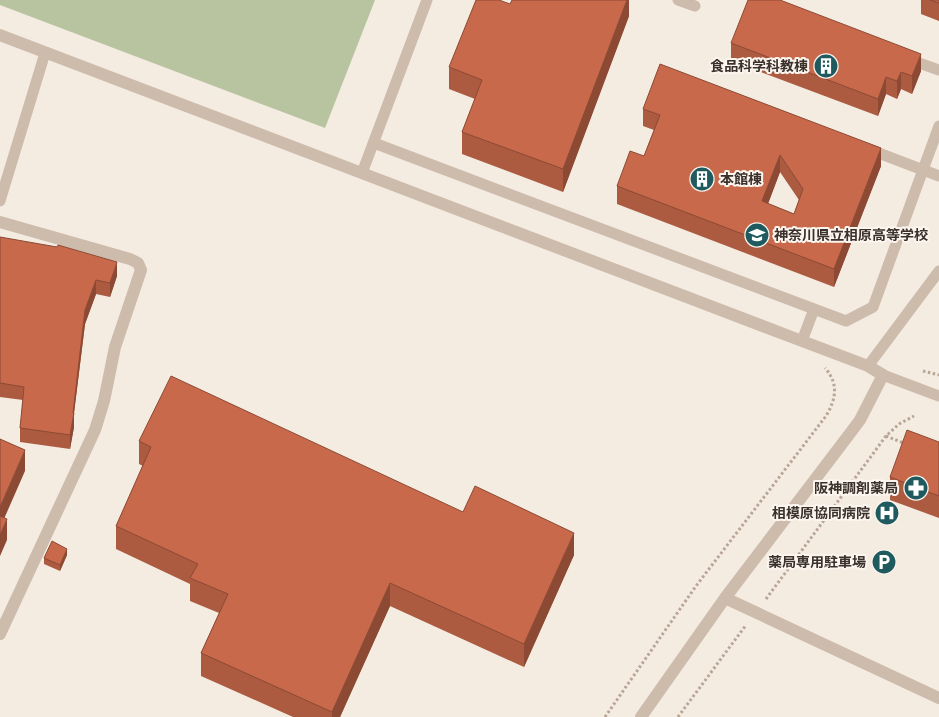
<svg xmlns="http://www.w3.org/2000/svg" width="939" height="717" font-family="Rubik,'Noto Sans JP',sans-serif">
  <rect width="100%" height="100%" fill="#f4ebe1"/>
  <path fill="#b8c4a0" d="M0,0H375L325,128L0,5Z"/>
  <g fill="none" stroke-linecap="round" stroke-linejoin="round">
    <path stroke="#b9a596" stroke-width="3" stroke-dasharray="2.5 2.5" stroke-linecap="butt" d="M923,371L939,375
      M886,436L906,444
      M766,599L886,436L899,424L914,416
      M605,717L696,586L826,416C836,399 839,384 825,368
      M678,717L746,625"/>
    <path stroke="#cdbbac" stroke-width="11" d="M678,0L695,6
      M908,59L939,70
      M374,143L846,321L873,307L939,126
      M868,149L939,176
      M362,173L427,0
      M0,201L45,53
      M802,341L814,309
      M868,366L939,271
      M883,375L939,396"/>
    <path stroke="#cdbbac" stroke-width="12" d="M0,222L130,259L138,263L141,270L115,347L104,401L95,430L0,634"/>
    <path stroke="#cdbbac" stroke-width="12" d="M0,35L802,341L868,366L883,375L860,420L851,432L725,598L641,717
      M725,598L939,698"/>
  </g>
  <path fill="#ac5a40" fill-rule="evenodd" d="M629,0V16L563,192L462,154V132L475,99L449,89V67L510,4Z
    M921,0H939V21L921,14Z
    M731,43L921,71L912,94L901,89L897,99L886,94L878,116L731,61Z
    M643,109L881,166L834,287L617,204V186L644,156L654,130L643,126ZM780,172L799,200L794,214L768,204Z
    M0,237L117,276L110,297L96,294L85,324L74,413V427L70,449L20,442V428L23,400L0,397Z
    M139,441L463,512L574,555L524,667L390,606L340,717H293L201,676V653L219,613L190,601V584L116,549V526L143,466L139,464Z
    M939,442V518L890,500V477Z
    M67,555L60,571L44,564V558Z"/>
  <path fill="#8c4a34" d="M627,0H629V16L563,192V169Z
    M921,54V71L912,94V76Z
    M901,72V89L897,99V81Z
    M886,77V94L878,116V99Z
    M881,148V166L834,287V269Z
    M780,155V172L762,219V201Z
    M117,262V276L110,297V283Z
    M96,280V294L85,324L74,413V427L70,449V435L85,310Z
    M25,450V471L0,528V507Z
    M7,519V540L0,556V535Z
    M574,533V555L524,667V644Z
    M67,549V555L60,571V565Z
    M390,583V606L340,717H332V712Z"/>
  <path fill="#c8694b" stroke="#8c4a34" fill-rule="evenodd" d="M476,0H499L510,4L512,0H627L563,169L462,132L482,80L449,67Z
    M748,0H780L921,54L912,76L901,72L897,81L886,77L878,99L731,43Z
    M930,0H939V3Z
    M660,64L881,148L834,269L617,186L630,151L644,156L660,115L643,109ZM780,155L803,189L794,214L762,201Z
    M0,237L57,247L58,245L117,262L110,283L96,280L85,310L73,413H74L70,435L20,428L24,387L0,383Z
    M171,376L463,512L475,486L574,533L524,644L390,583L332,712L201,653L228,594L190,578L198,564L116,526L151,447L139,441Z
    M907,430L939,442V496L890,477Z
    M0,439L25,450L0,507Z
    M0,516L7,519L0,535Z
    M52,541L67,549L60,565L44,558Z"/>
  <defs>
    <symbol id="building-disc" viewBox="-11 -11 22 22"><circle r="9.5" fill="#1f5a5e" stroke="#fbf5ee"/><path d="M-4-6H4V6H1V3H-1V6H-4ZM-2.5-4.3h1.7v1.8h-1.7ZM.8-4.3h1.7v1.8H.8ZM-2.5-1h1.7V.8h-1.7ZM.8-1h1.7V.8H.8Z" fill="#fff"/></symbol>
    <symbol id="school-disc" viewBox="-11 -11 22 22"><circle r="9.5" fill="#1f5a5e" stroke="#fbf5ee"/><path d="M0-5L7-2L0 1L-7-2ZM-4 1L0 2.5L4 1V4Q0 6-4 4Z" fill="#fff"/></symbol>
    <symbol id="pharmacy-disc" viewBox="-11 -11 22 22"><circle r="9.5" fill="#1f5a5e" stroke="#fbf5ee"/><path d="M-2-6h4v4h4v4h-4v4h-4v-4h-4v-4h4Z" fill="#fff"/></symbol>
    <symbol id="hospital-disc" viewBox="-11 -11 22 22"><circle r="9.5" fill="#1f5a5e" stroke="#fbf5ee"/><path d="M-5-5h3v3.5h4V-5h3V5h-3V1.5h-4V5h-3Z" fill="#fff"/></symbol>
    <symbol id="parking-disc" viewBox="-11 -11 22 22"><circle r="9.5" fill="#1f5a5e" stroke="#fbf5ee"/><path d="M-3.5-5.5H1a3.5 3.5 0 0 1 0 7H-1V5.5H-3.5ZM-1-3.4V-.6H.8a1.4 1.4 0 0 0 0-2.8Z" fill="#fff"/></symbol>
  </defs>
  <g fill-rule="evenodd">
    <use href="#building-disc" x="812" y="52" width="28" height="28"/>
    <use href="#building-disc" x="688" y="165" width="28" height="28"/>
    <use href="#school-disc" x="743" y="221" width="28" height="28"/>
    <use href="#pharmacy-disc" x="902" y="474" width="28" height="28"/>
    <use href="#hospital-disc" x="873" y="499" width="28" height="28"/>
    <use href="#parking-disc" x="870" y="548" width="28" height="28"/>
  </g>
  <g text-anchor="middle" stroke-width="4" stroke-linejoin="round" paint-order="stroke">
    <g font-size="14" font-weight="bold" fill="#3b302b" stroke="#fbf5ee" text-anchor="end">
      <text x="808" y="71">食品科学科教棟</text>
      <text x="720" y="184" text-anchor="start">本館棟</text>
      <text x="774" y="240" text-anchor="start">神奈川県立相原高等学校</text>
      <text x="898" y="493">阪神調剤薬局</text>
      <text x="870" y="518">相模原協同病院</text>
      <text x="866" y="567">薬局専用駐車場</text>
    </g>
  </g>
</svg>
